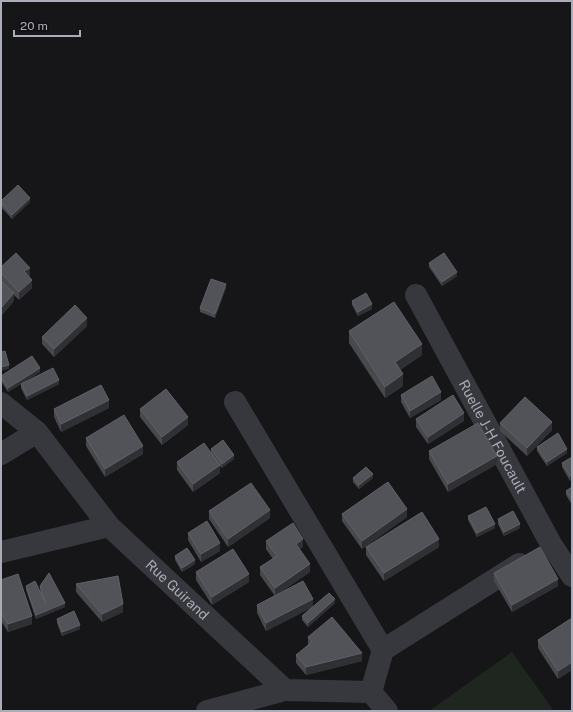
<svg xmlns="http://www.w3.org/2000/svg" width="573" height="712" font-family="'Public Sans',sans-serif">
  <rect width="100%" height="100%" fill="#161618"/>
  <path fill="#1e261f" d="M512,652L554,711H429Z"/>
  <g fill="none" stroke-linecap="round" stroke-linejoin="round">
    <g stroke="#37383d" stroke-width="22">
      <path id="s1" d="M416,295L551,544L572,576"/>
      <path d="M235,402L383,650"/>
      <path id="s2" d="M1,403L37,432L109,526L285,690L371,692L387,711"/>
      <path d="M1,454L37,432"/>
      <path d="M1,552L109,526"/>
      <path d="M371,692L383,650L519,564"/>
      <path d="M207,711L285,690"/>
    </g>
  </g>
  <path fill="#47494d" d="M1,201L30,202L12,219L1,207Z
    M429,263L457,276L442,286L429,267Z
    M1,267L30,276L28,277L32,288L19,300L14,295V301L1,316Z
    M226,288L215,318L200,312V308Z
    M352,301L372,309L358,316L352,305Z
    M87,326L54,357L42,344V337Z
    M349,331L422,355L400,370L403,386L385,398L349,343Z
    M40,372L8,392L1,381V376Z
    M21,384H59L27,400L21,388Z
    M401,395L441,400L410,418L401,402Z
    M109,408L61,432L54,417V409Z
    M140,409L188,425L162,445L140,417Z
    M416,419L464,421L428,444L416,427Z
    M500,423L552,430L527,456L500,431Z
    M86,438L143,454L105,477L86,446Z
    M537,447L567,453L547,466L537,451Z
    M211,449L234,459L222,468L220,466V473L193,492L177,470V462L211,452Z
    M429,451L497,464L448,492L429,459Z
    M572,457L570,481L562,467V463Z
    M353,478H373L359,489L353,482Z
    M572,487V505L566,495V491Z
    M209,511L270,518L228,547L209,519Z
    M342,514L407,517L362,549L342,521Z
    M468,516L495,528L477,537L468,520Z
    M498,519L520,528L504,536L498,524Z
    M188,533L220,551L201,562L188,540Z
    M266,541L303,547L299,549L310,572L275,596L260,575V567L273,559L266,549Z
    M366,547H439L384,581L366,555Z
    M175,556L195,564L182,572L175,560Z
    M196,572L249,582L212,605L196,580Z
    M494,573L558,586L512,612L494,581Z
    M1,580L32,624L8,632L1,621Z
    M76,584L123,612L102,622L76,592Z
    M26,586L41,594L40,590V586L65,607L36,619L26,590Z
    M335,603L308,627L302,620V616L313,607L266,631L257,613V605L313,607Z
    M572,618V670L558,679L538,648V640Z
    M57,619L80,629L62,636L57,623Z
    M308,637L362,661L306,675L296,663V655L308,645Z"/>
  <path fill="#2f3033" d="M30,198V202L12,219V215Z
    M30,268V276L24,279V271Z
    M457,272V276L442,286V282Z
    M32,280V288L19,300V292Z
    M226,284V288L215,318V314Z
    M14,293V301L1,316V308Z
    M372,304V309L358,316V312Z
    M87,318V326L54,357V349Z
    M422,344V355L395,373V362Z
    M9,365V369L1,371V367Z
    M40,368V372L8,392V388Z
    M403,374V386L385,398V387Z
    M59,380V384L27,400V396Z
    M441,392V400L410,418V411Z
    M109,400V408L61,432V424Z
    M464,413V421L428,444V437Z
    M188,417V425L162,445V437Z
    M552,422V430L527,456V448Z
    M143,446V454L105,477V469Z
    M567,449V453L547,466V462Z
    M234,455V459L222,468V464Z
    M497,456V464L448,492V484Z
    M220,465V473L193,492V484Z
    M373,474V478L359,489V485Z
    M572,475V479L570,481V476Z
    M407,509V517L362,549V541Z
    M270,510V518L228,547V539Z
    M495,524V528L477,537V533Z
    M520,524V528L504,536V532Z
    M303,539V547L296,552V544Z
    M439,539V547L384,581V573Z
    M220,543V551L201,562V554Z
    M195,560V564L182,572V568Z
    M310,564V572L275,596V588Z
    M249,574V582L212,605V597Z
    M558,579V586L512,612V605Z
    M313,599V607L266,631V623Z
    M335,599V603L308,627V623Z
    M65,603V607L36,619V615Z
    M123,604V612L102,622V614Z
    M32,616V624L8,632V624Z
    M80,625V629L62,636V632Z
    M362,653V661L306,675V667Z
    M572,662V670L558,679V671Z"/>
  <path fill="#525359" stroke="#5f6168" d="M18,185L30,198L12,215L1,203V201Z
    M16,253L30,268L24,271L32,280L19,292L1,273V267Z
    M444,253L457,272L442,282L429,263Z
    M211,279L226,284L215,314L200,308Z
    M1,281L14,293L1,308Z
    M366,293L372,304L358,312L352,301Z
    M394,302L422,344L395,362L403,374L385,387L349,331Z
    M75,305L87,318L54,349L42,337Z
    M5,351L9,365L1,367V352Z
    M32,356L40,368L8,388L1,377V376Z
    M53,368L59,380L27,396L21,384Z
    M432,376L441,392L410,411L401,395Z
    M101,385L109,400L61,424L54,409Z
    M166,389L188,417L162,437L140,409Z
    M453,395L464,413L428,437L416,419Z
    M525,397L552,422L527,448L500,423Z
    M124,415L143,446L105,469L86,438Z
    M478,423L497,456L448,484L429,451Z
    M558,433L567,449L547,462L537,447Z
    M223,440L234,455L222,464L211,449Z
    M204,443L220,465L193,484L177,462Z
    M572,457V475L570,476L562,463Z
    M366,467L373,474L359,485L353,478Z
    M388,482L407,509L362,541L342,514Z
    M251,483L270,510L228,539L209,511Z
    M572,487V500L566,491Z
    M486,507L495,524L477,533L468,516Z
    M513,511L520,524L504,532L498,519Z
    M422,512L439,539L384,573L366,547Z
    M207,521L220,543L201,554L188,533Z
    M293,523L303,539L296,544L310,564L275,588L260,567L277,556L266,541Z
    M540,547L558,579L512,605L494,573Z
    M187,548L195,560L182,568L175,556Z
    M233,549L249,574L212,597L196,572Z
    M49,573L65,603L36,615L26,586L35,581L46,604L40,586Z
    M18,574L32,616L8,624L1,613V580Z
    M118,576L123,604L102,614L76,584Z
    M303,581L313,599L266,623L257,605Z
    M329,593L335,599L308,623L302,616Z
    M74,611L80,625L62,632L57,619Z
    M332,617L362,653L306,667L296,655L312,642L308,637Z
    M572,618V662L558,671L538,640Z"/>
  <g text-anchor="middle" stroke-width="4" stroke-linejoin="round" paint-order="stroke">
    <g font-size="14" fill="#a8adb8" stroke="#111113">
      <text dy="5" stroke="none"><textPath href="#s1" startOffset="161">Ruelle J-H Foucault</textPath></text>
      <text dy="5" stroke="none"><textPath href="#s2" startOffset="258">Rue Guirand</textPath></text>
    </g>
  </g>
  <rect width="573" height="712" fill="none" stroke="#a8adb8" stroke-width="4"/>
  <path d="M14 30v6h66v-6" fill="none" stroke="#a8adb8" stroke-width="2"/>
  <text x="20" y="30" font-size="12" fill="#a8adb8" stroke="#111113" stroke-width="3" paint-order="stroke">20 m</text>
</svg>
